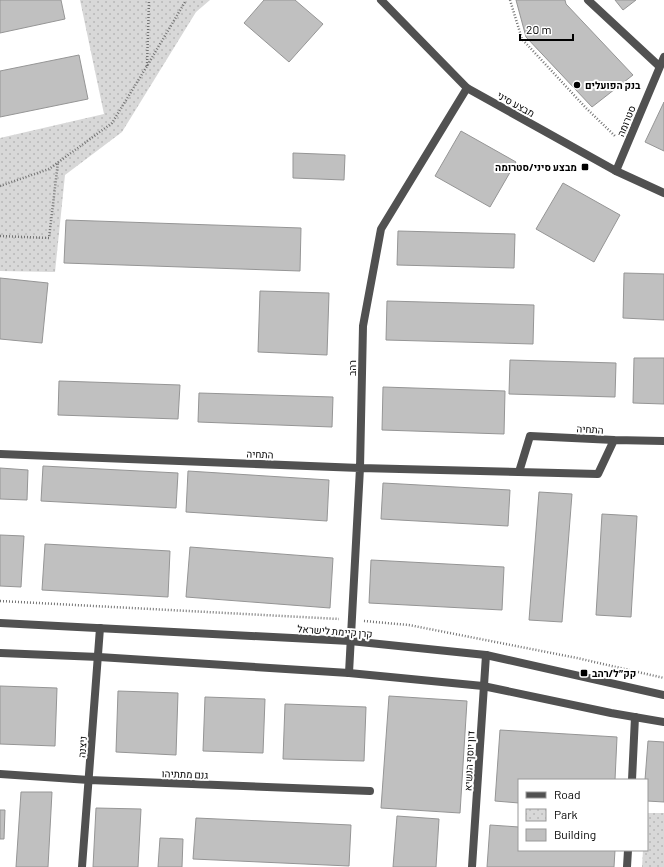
<svg xmlns="http://www.w3.org/2000/svg" width="664" height="867" font-family="Barlow,Heebo,sans-serif">
  <defs>
    <pattern id="park-dots" width="8" height="8" patternUnits="userSpaceOnUse"><rect width="8" height="8" fill="#d8d8d8"/><path d="M2 2h.1M6 6h.1" fill="none" stroke="#b8b8b8" stroke-width="1.8" stroke-linecap="round"/></pattern>
  </defs>
  <rect width="100%" height="100%" fill="#fff"/>
  <path fill="url(#park-dots)" d="M80,0H210L196,12L122,132L65,175L55,272L0,271V138L104,114Z
    M647,813H664V867H642L643,850H647Z"/>
  <path fill="#c0c0c0" stroke="#959595" d="M0,0H61L65,19L0,33Z
    M264,0H295L323,24L289,62L244,23Z
    M516,0H565L566,4L633,75L592,107L526,37Z
    M615,0H636L623,10Z
    M79,55L88,99L0,117V71Z
    M664,102V151L645,142Z
    M461,131L516,162L490,207L435,176Z
    M293,153L345,155L344,180L293,178Z
    M563,183L620,215L594,262L536,229Z
    M66,220L301,228L300,271L64,263Z
    M398,231L515,234L514,268L397,265Z
    M624,273L664,274V320L623,318Z
    M0,278L48,283L42,343L0,339Z
    M260,291L329,293L327,355L258,352Z
    M387,301L534,305L533,344L386,340Z
    M634,358H664V404L633,403Z
    M510,360L616,363L615,397L509,394Z
    M59,381L180,385L178,419L58,415Z
    M383,387L505,391L504,434L382,430Z
    M199,393L333,397L332,427L198,422Z
    M43,466L178,473L176,508L41,501Z
    M0,468L28,470L27,500L0,499Z
    M188,471L329,480L327,521L186,512Z
    M383,483L510,490L508,526L381,519Z
    M539,492L572,494L562,622L529,620Z
    M602,514L637,516L631,617L596,615Z
    M0,535L24,536L21,587L0,586Z
    M45,544L170,551L168,597L42,590Z
    M190,547L333,558L330,608L186,597Z
    M371,560L504,567L502,610L369,603Z
    M0,686L57,688L55,746L0,744Z
    M118,691L178,693L176,755L116,752Z
    M389,696L467,701L460,813L381,808Z
    M205,697L265,699L263,753L203,751Z
    M285,704L366,707L364,761L283,759Z
    M500,730L617,737L615,780H519V803L495,801Z
    M648,741L664,742V802L647,801V780H645Z
    M21,792H52L48,867H16Z
    M96,808L141,809L138,867H93Z
    M0,810H5L4,839H0Z
    M397,816L439,819L436,867H393Z
    M196,818L351,825L349,866L193,859Z
    M490,825L519,827V850H615L614,867H487Z
    M160,838L183,839L182,867H158Z"/>
  <g fill="none" stroke-linecap="round" stroke-linejoin="round">
    <path stroke="#737373" stroke-width="2.5" stroke-dasharray="1 2" stroke-linecap="butt" d="M510,0L522,39L586,108L616,137
      M147,66L149,0
      M0,186L49,169L112,123L147,66L185,2
      M0,236L49,238L58,162
      M0,601L339,619
      M364,621L409,625L577,658L664,678"/>
    <path stroke="#515151" stroke-width="8" d="M588,0L659,66
      M616,171L664,57
      M0,454L360,468L598,474L614,440L664,441
      M519,472L530,436L614,440
      M349,673L360,468L363,326L381,229L467,88
      M0,774L89,780L370,791
      M632,780L635,717
      M82,867L100,628
      M472,867L486,655
      M627,867L628,850"/>
    <path stroke="#515151" stroke-width="8" d="M381,0L467,88L616,171L664,193
      M0,623L350,641L486,655L664,695
      M0,653L99,657L349,673L483,686L611,713L664,722"/>
  </g>
  <g fill="#000" stroke="#fff" stroke-width="1.5">
    <circle cx="577" cy="85" r="4"/>
    <rect x="581" y="163" width="8" height="8" rx="2"/>
    <rect x="580" y="669" width="8" height="8" rx="2"/>
  </g>
  <g text-anchor="middle" stroke-width="4" stroke-linejoin="round" paint-order="stroke">
    <g font-size="10" font-weight="bold" fill="#000" stroke="#fff" text-anchor="start">
      <text x="585" y="89">בנק הפועלים</text>
      <text x="577" y="171" text-anchor="end">מבצע סיני/סטרומה</text>
      <text x="592" y="677">קק״ל/רהב</text>
    </g>
    <g font-size="10" fill="#000" stroke="#fff">
      <text transform="translate(516 104) rotate(29)" y="4">מבצע סיני</text>
      <text transform="translate(626 121) rotate(-68)" y="4">סטרומה</text>
      <text transform="translate(352 368) rotate(-89)" y="4">רהב</text>
      <text transform="translate(590 429) rotate(3)" y="4">התחיה</text>
      <text transform="translate(260 454) rotate(2)" y="4">התחיה</text>
      <text transform="translate(335 631) rotate(4)" y="4">קרן קיימת לישראל</text>
      <text transform="translate(82 747) rotate(-86)" y="4">ניצנה</text>
      <text transform="translate(469 761) rotate(-87)" y="4">דון יוסף הנשיא</text>
      <text transform="translate(185 774) rotate(2)" y="4">גנם מתתיהו</text>
    </g>
  </g>
  <rect x="518" y="779" width="130" height="72" fill="#ffffff" stroke="#999999"/>
  <rect x="526" y="792" width="20" height="6" fill="#515151" stroke="#999999"/>
  <text x="554" y="799" font-size="12" fill="#000000">Road</text>
  <rect x="526" y="809" width="20" height="12" fill="url(#park-dots)" stroke="#999999"/>
  <text x="554" y="819" font-size="12" fill="#000000">Park</text>
  <rect x="526" y="829" width="20" height="12" fill="#c0c0c0" stroke="#999999"/>
  <text x="554" y="839" font-size="12" fill="#000000">Building</text>
  <path d="M520 34v6h53v-6" fill="none" stroke="#000000" stroke-width="2"/>
  <text x="526" y="34" font-size="12" fill="#000000" stroke="#ffffff" stroke-width="3" paint-order="stroke">20 m</text>
</svg>
